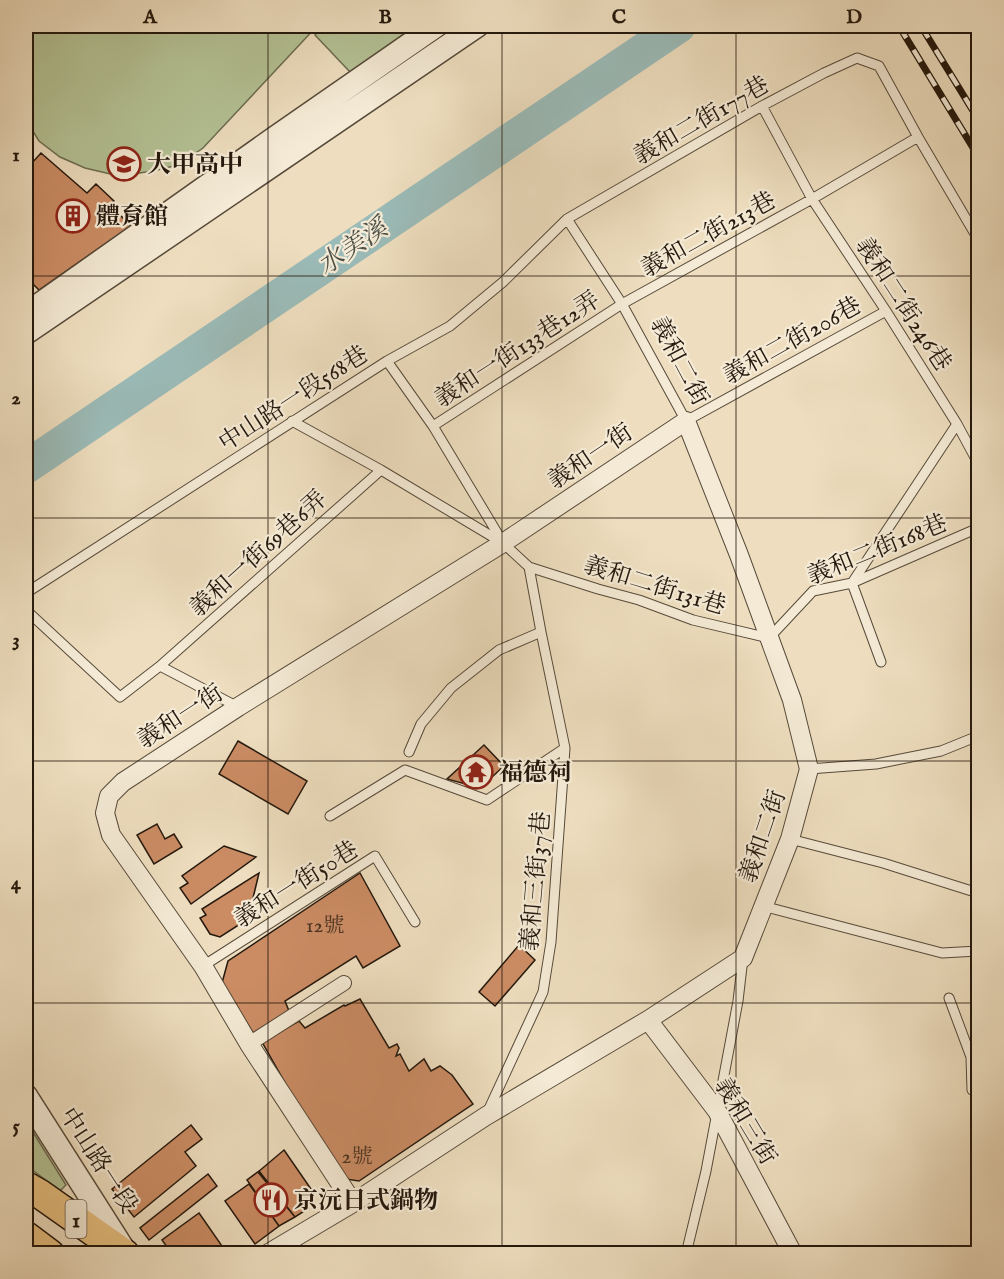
<svg xmlns="http://www.w3.org/2000/svg" width="1004" height="1279" font-family="'IM FELL English','Noto Serif TC',serif">
  <rect width="100%" height="100%" fill="#eedebf"/>
  <filter id="stains"><feTurbulence type="fractalNoise" baseFrequency=".00333" numOctaves="4"/><feColorMatrix values="0 0 0 0 .2 0 0 0 0 .09 0 0 0 0 .02 0 0 0 .5 -.17"/></filter>
  <radialGradient id="worn" r=".72"><stop offset=".6" stop-color="#630" stop-opacity="0"/><stop offset="1" stop-color="#630" stop-opacity=".3"/></radialGradient>
  <path fill="#b4c295" stroke="#6c6d51" stroke-width="1.5" d="M26,26H317L203,148L178,165L153,171L119,176L85,168L60,157L39,141L26,120Z
    M324,26H415L350,72L315,35Z
    M26,1121L66,1185L60,1191L26,1165Z"/>
  <g fill="none" stroke-linecap="round" stroke-linejoin="round">
    <path stroke="#9bbbb8" stroke-width="34" d="M26,467L679,26"/>
  </g>
  <path fill="#cb8c64" stroke="#24180d" stroke-width="1.5" d="M41,153L87,193L96,184L114,201L110,205L131,226L39,290L33,284L26,292V157L32,163Z
    M238,741L307,781L288,814L219,774Z
    M484,745L504,766L480,788L447,779Z
    M157,824L165,839L174,834L182,847L154,864L137,835Z
    M224,846L256,857L191,904L180,888L188,883L182,876Z
    M259,873L248,919L220,937L210,934L200,918L206,915L202,909Z
    M360,873L400,946L363,968L356,956L285,1001L289,1011L253,1033L222,983L228,961Z
    M519,945L535,960L495,1006L479,992Z
    M360,999L389,1048L397,1044L399,1048L396,1056L400,1054L409,1071L424,1059L431,1071L440,1066L452,1075L473,1104L359,1181L339,1178L262,1042L299,1021L305,1028L344,1005L345,1006Z
    M191,1125L202,1139L185,1152L196,1166L134,1217L112,1189Z
    M284,1150L313,1192L309,1208L295,1217L258,1172Z
    M259,1171L295,1217L279,1226L247,1180Z
    M208,1174L217,1186L149,1240L140,1228Z
    M249,1184L279,1226L255,1244L225,1201Z
    M199,1213L222,1246L211,1254H172L162,1240Z"/>
  <g fill="none" stroke-linecap="round" stroke-linejoin="round">
    <defs>
      <path id="service" d="M973,26L978,35
        M762,106L812,199L886,311L957,424L978,463
        M567,219L622,304L686,421L886,311
        M387,361L433,426L502,541
        M292,421L381,470L503,543L529,567L541,632L565,748L551,942L543,992L488,1111
        M433,426L622,304L812,199L918,137
        M529,567L598,589L639,600L693,620L769,638L813,591L852,583L978,528
        M26,593L387,361L450,326L503,282L567,219L762,106L824,73L857,58L879,66L918,137L978,239
        M26,610L120,697L160,666L238,707
        M881,662L852,583L957,424
        M160,666L381,470
        M409,752L421,724L451,688L499,650L541,632
        M809,769L876,764L941,751L978,736
        M330,816L405,770L487,800L565,748
        M790,839L883,863L978,893
        M763,906L942,953L978,951
        M203,966L375,856L415,922
        M949,998L971,1057L972,1090L978,1088
        M686,1254L706,1171L738,1001L743,958"/>
      <path id="pedestrian" d="M249,1044L344,983"/>
      <path id="minor" d="M648,1020L717,1111L793,1254
        M267,1254L353,1203L486,1116L648,1020L743,958L790,839L809,769L792,700L739,555L686,421L503,543L238,707L123,782L109,796L105,813L111,835L203,966L249,1044L353,1203"/>
      <path id="tertiary" d="M26,314L276,137L436,26
        M26,333L477,26
        M26,1096L124,1250"/>
      <path id="primary" d="M26,1186L40,1194L125,1254
        M26,1236L50,1254"/>
    </defs>
    <use href="#service" stroke="#564a3a" stroke-width="11"/>
    <use href="#pedestrian" stroke="#564a3a" stroke-width="16"/>
    <use href="#minor" stroke="#564a3a" stroke-width="20"/>
    <use href="#tertiary" stroke="#564a3a" stroke-width="25"/>
    <use href="#primary" stroke="#24180d" stroke-width="31"/>
    <use href="#service" stroke="#f4ead5" stroke-width="9"/>
    <use href="#pedestrian" stroke="#f4ead5" stroke-width="14"/>
    <use href="#minor" stroke="#f4ead5" stroke-width="18"/>
    <use href="#tertiary" stroke="#f4ead5" stroke-width="22"/>
    <use href="#primary" stroke="#e7bf80" stroke-width="28"/>
    <defs>
      <path id="rail" d="M899,26L978,156
        M921,26L978,119"/>
    </defs>
    <use href="#rail" stroke="#24180d" stroke-width="7"/>
    <use href="#rail" stroke="#f4ead5" stroke-width="4.5" stroke-dasharray="14" stroke-linecap="butt"/>
  </g>
  <path fill="none" stroke="#24180d" stroke-width="1.5" stroke-opacity="0.55" d="M268,26V1254M502,26V1254M736,26V1254M26,276H978M26,518H978M26,761H978M26,1003H978"/>
  <defs>
    <symbol id="school-ring" viewBox="-11 -11 22 22"><circle r="9.5" fill="#f4ead5" stroke="#8f2418" stroke-width="1.5"/><path d="M0-5L7-2L0 1L-7-2ZM-4 1L0 2.5L4 1V4Q0 6-4 4Z" fill="#8f2418"/></symbol>
    <symbol id="building-ring" viewBox="-11 -11 22 22"><circle r="9.5" fill="#f4ead5" stroke="#8f2418" stroke-width="1.5"/><path d="M-4-6H4V6H1V3H-1V6H-4ZM-2.5-4.3h1.7v1.8h-1.7ZM.8-4.3h1.7v1.8H.8ZM-2.5-1h1.7V.8h-1.7ZM.8-1h1.7V.8H.8Z" fill="#8f2418"/></symbol>
    <symbol id="temple-ring" viewBox="-11 -11 22 22"><circle r="9.5" fill="#f4ead5" stroke="#8f2418" stroke-width="1.5"/><path d="M0-6L5-2H3V0L6.5 2.5H4V6H1.5V3h-3V6H-4V2.5H-6.5L-3 0V-2H-5Z" fill="#8f2418"/></symbol>
    <symbol id="restaurant-ring" viewBox="-11 -11 22 22"><circle r="9.5" fill="#f4ead5" stroke="#8f2418" stroke-width="1.5"/><path d="M-5-6h1v4h1v-4h1v4h1v-4h1v5L-1.5 .5V6h-2V.5L-5-1ZM5-6V6H3V1.5H1.5Q1.5-4 5-6Z" fill="#8f2418"/></symbol>
  </defs>
  <g fill-rule="evenodd">
    <use href="#school-ring" x="105" y="145" width="38" height="38"/>
    <use href="#building-ring" x="54" y="197" width="38" height="38"/>
    <use href="#temple-ring" x="457" y="753" width="38" height="38"/>
    <use href="#restaurant-ring" x="252" y="1181" width="38" height="38"/>
  </g>
  <g text-anchor="middle" stroke-width="4.5" stroke-linejoin="round" paint-order="stroke">
    <g font-size="21" fill="#4e3523">
      <text x="325" y="932">12號</text>
      <text x="357" y="1163">2號</text>
    </g>
    <rect fill="#f4ead5" stroke="#625749" stroke-width="1.5" x="65.5" y="1200" width="21" height="38" rx="4.5"/>
    <g font-size="22" font-weight="bold" fill="#24180d">
      <text x="76" y="1227">1</text>
    </g>
    <g font-size="24" fill="#24180d" stroke="#f4ead5">
      <text transform="translate(701 120) rotate(-30)" y="8">義和二街177巷</text>
      <text transform="translate(708 234) rotate(-29)" y="8">義和二街213巷</text>
      <text transform="translate(904 304) rotate(57)" y="8">義和二街246巷</text>
      <text transform="translate(792 340) rotate(-29)" y="8">義和二街206巷</text>
      <text transform="translate(517 349) rotate(-33)" y="8">義和一街133巷12弄</text>
      <text transform="translate(680 361) rotate(62)" y="8">義和二街</text>
      <text transform="translate(293 398) rotate(-33)" y="8">中山路一段568巷</text>
      <text transform="translate(590 456) rotate(-34)" y="8">義和一街</text>
      <text transform="translate(877 549) rotate(-22)" y="8">義和二街168巷</text>
      <text transform="translate(258 553) rotate(-42)" y="8">義和一街69巷6弄</text>
      <text transform="translate(655 585) rotate(17)" y="8">義和二街131巷</text>
      <text transform="translate(180 716) rotate(-33)" y="8">義和一街</text>
      <text transform="translate(762 836) rotate(-71)" y="8">義和二街</text>
      <text transform="translate(535 881) rotate(-85)" y="8">義和三街37巷</text>
      <text transform="translate(296 884) rotate(-32)" y="8">義和一街50巷</text>
      <text transform="translate(746 1121) rotate(59)" y="8">義和三街</text>
      <text transform="translate(99 1160) rotate(57)" y="8">中山路一段</text>
    </g>
    <g font-size="24" font-weight="bold" fill="#24180d" stroke="#f4ead5" text-anchor="start">
      <text x="147" y="172">大甲高中</text>
      <text x="96" y="224">體育館</text>
      <text x="499" y="780">福德祠</text>
      <text x="294" y="1208">京沅日式鍋物</text>
    </g>
    <g font-size="26" font-style="italic" fill="#4e5149" stroke="#f4ead5">
      <text transform="translate(352 246) rotate(-34)" y="9">水美溪</text>
    </g>
  </g>
  <rect width="1004" height="1279" fill="none" stroke="#eedebf" stroke-width="66"/>
  <rect x="33" y="33" width="938" height="1213" fill="none" stroke="#24180d" stroke-width="2"/>
  <g font-size="20" text-anchor="middle" font-weight="bold" fill="#24180d">
    <text x="150" y="23">A</text>
    <text x="385" y="23">B</text>
    <text x="619" y="23">C</text>
    <text x="854" y="23">D</text>
    <text x="16" y="161">1</text>
    <text x="16" y="404">2</text>
    <text x="16" y="646">3</text>
    <text x="16" y="889">4</text>
    <text x="16" y="1132">5</text>
  </g>
  <rect width="100%" height="100%" filter="url(#stains)"/>
  <rect width="100%" height="100%" fill="url(#worn)"/>
</svg>
